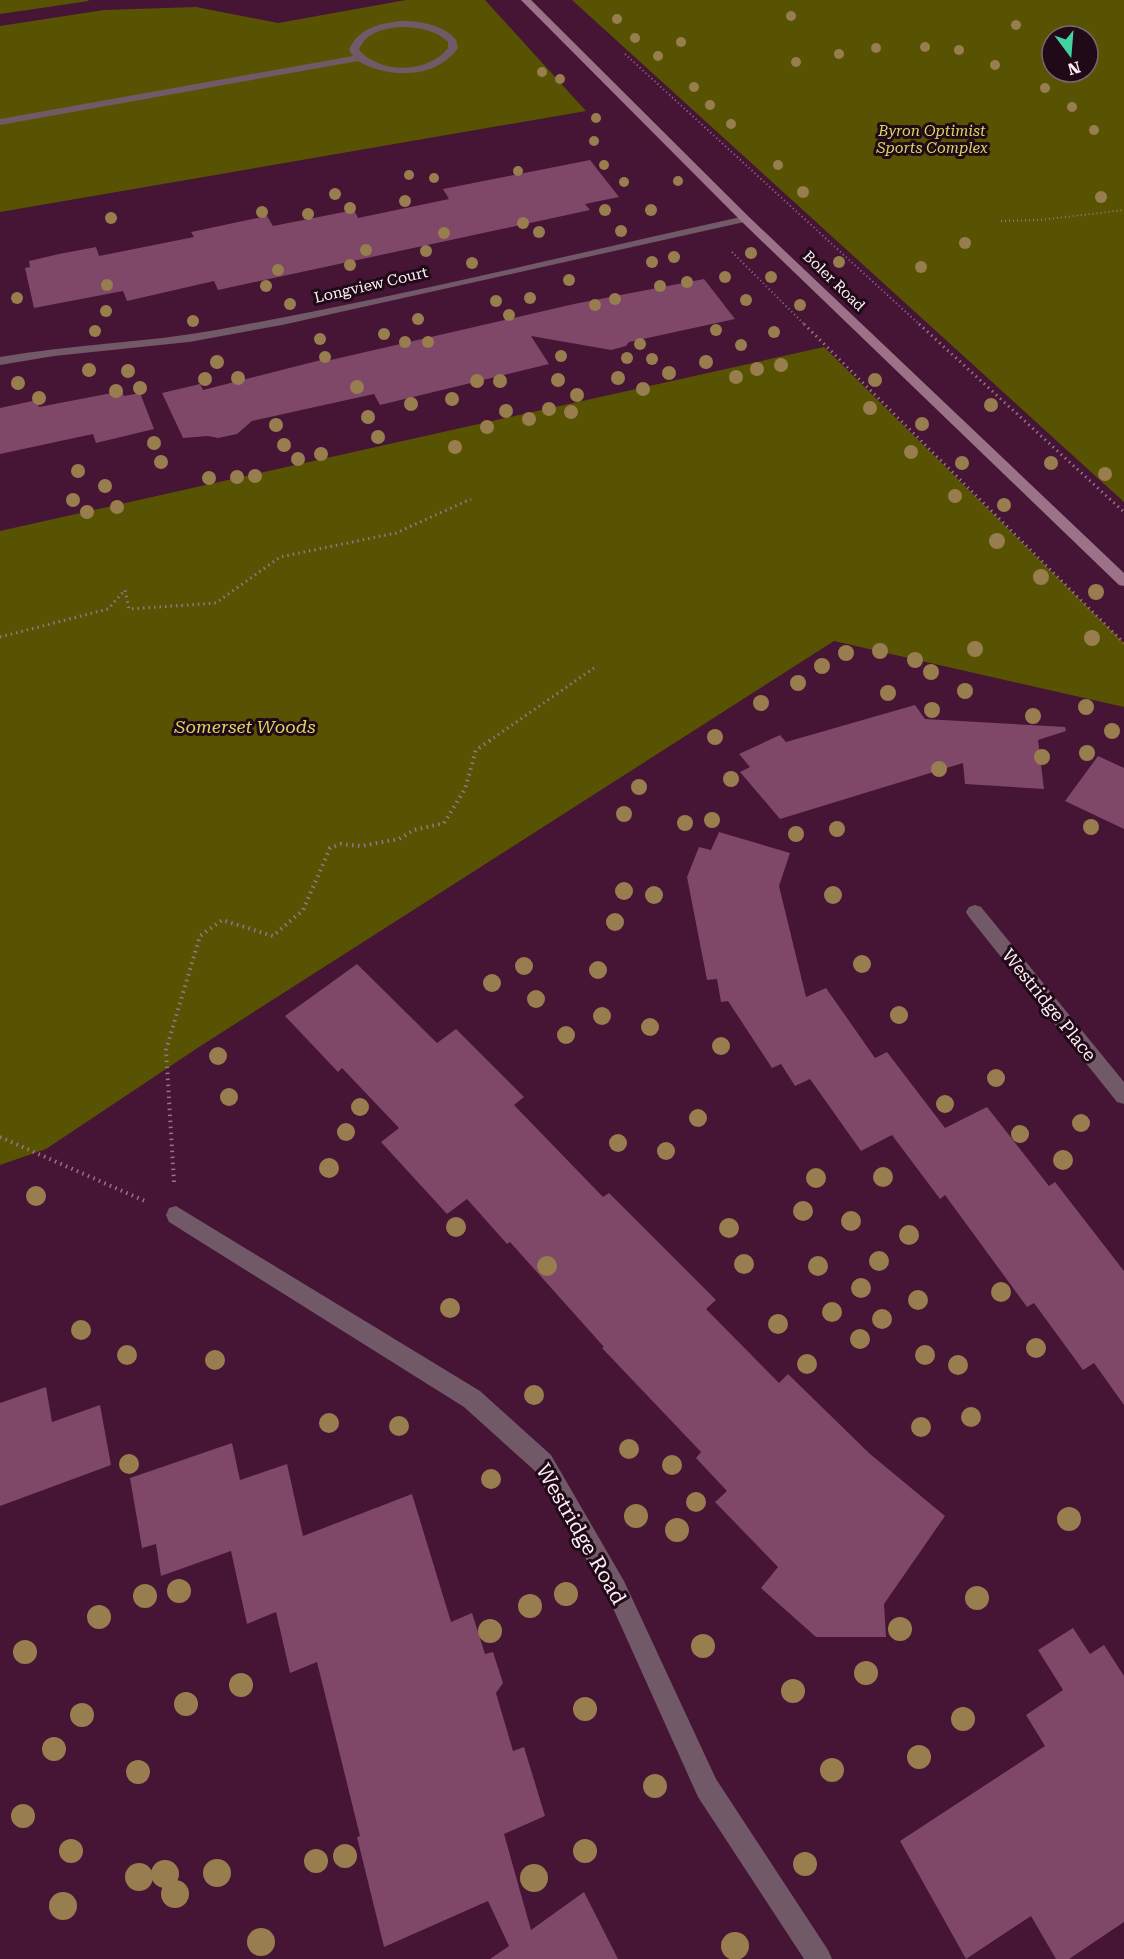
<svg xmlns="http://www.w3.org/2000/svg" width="1124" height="1959" font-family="'Roboto Serif',serif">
  <rect width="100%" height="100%" fill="#461434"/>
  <path fill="#585303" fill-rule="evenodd" d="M0,0H88L89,1L0,14Z
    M406,0H485L586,111L0,212V26L104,10L196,7L278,23Z
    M572,0H1124V502ZM1052,36H1088V72H1052Z
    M824,347L1124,643V707L834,641L199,1047L46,1149L0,1165V531Z"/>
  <path fill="#7f4768" d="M590,160L619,197L585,204L590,210L218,290L214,281L127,301L123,291L34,308L25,268L30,267L29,261L59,254L96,247L99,256L194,237L191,232L267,216L273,226L354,210L358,218L449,199L443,189Z
    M704,279L735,319L629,342L626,346L611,350L531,336L549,364L380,405L374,394L252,421L237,434L218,438L208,436L183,438L162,393L200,384L203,390L321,360L322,362L574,304Z
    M122,391L124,396L140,393L154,429L96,443L93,434L0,454V408L37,400L39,407Z
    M915,705L925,719L1065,727L1066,731L1038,740L1044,789L965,784L963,763L780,819L740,772L750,767L739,754L780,735L786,742Z
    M1098,756L1124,768V829L1065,801Z
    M719,832L790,853L779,886L806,997L826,988L875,1058L887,1052L945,1128L987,1107L1049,1186L1055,1182L1124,1271V1405L1094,1363L1083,1370L1034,1303L1027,1307L945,1195L940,1199L892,1135L861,1151L810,1079L795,1086L781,1064L772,1068L728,1001L721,1002L717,979L707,980L687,877L699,847L711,850Z
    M357,964L437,1043L456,1029L524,1097L514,1105L603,1197L609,1193L716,1300L706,1309L779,1383L788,1374L870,1454L945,1516L884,1604L886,1637H816L761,1588L778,1567L715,1502L727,1491L696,1458L701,1452L602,1348L604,1347L510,1242L507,1244L467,1199L447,1214L381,1142L399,1128L342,1068L338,1072L285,1016Z
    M46,1387L52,1422L100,1405L111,1465L0,1506V1403Z
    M232,1443L240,1480L287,1464L303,1536L412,1494L451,1622L472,1613L485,1654L493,1652L503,1683L496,1693L513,1751L524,1747L545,1816L504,1834L531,1930L584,1892L618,1959H490L509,1946L488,1901L384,1947L357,1837L360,1836L317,1662L290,1673L276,1612L247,1624L231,1551L161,1576L156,1544L142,1548L130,1478Z
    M1073,1628L1090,1654L1104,1645L1124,1676V1922L1069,1959H1056L1031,1916L966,1959L900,1841L1045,1746L1026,1715L1063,1690L1038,1650Z"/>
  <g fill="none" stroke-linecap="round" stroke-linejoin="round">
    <path stroke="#967489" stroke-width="2" stroke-dasharray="1 3" stroke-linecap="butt" d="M625,54L920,325
      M1001,221L1040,220L1124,210
      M732,252L805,325"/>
    <path stroke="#967489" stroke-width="3" stroke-dasharray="1.5 4" stroke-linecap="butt" d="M804,324L1124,643
      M919,324L1124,512
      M0,637L108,609L125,590L129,609L216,603L280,557L396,533L471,499
      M489,741L594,668"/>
    <path stroke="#967489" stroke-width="4" stroke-dasharray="1.5 4.5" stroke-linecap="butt" d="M0,1137L145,1201
      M174,1182L166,1050L200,936L222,920L273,936L303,910L330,848L341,844L361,846L399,839L414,830L444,823L465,789L476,750L491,740"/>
    <path fill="#725967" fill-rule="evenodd" d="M400,21C418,20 445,25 456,40L458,48C436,79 389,79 358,61L0,125V119L353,56L349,50C358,28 378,24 400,21ZM400,27C416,27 437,30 448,42V48C428,74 380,74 359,50C366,32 383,29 400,27Z
      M745,216L751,219L749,221L282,325L189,342L54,356L0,365V357C72,344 145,343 216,330C394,298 569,255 745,216Z
      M975,905L981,907L1124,1082V1104L1117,1102L969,917L966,912L969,907Z
      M176,1206L480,1391L551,1455L624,1581L716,1779L828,1950L832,1959H804L698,1797L608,1597L535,1471L464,1407L169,1222L166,1215L169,1208Z"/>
    <path fill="#9b7288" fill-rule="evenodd" d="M521,0H531L749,217L1124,573V586L1119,585L741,221Z"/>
  </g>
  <g fill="#987e4f">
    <circle cx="791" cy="16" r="5"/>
    <circle cx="617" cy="19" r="5"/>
    <circle cx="1016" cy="25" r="5"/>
    <circle cx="635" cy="38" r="5"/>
    <circle cx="681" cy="42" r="5"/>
    <circle cx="925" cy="47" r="5"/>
    <circle cx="876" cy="48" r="5"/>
    <circle cx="959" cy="50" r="5"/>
    <circle cx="839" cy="54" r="5"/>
    <circle cx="658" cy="56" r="5"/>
    <circle cx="796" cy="62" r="5"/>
    <circle cx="995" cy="65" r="5"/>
    <circle cx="542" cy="72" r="5"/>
    <circle cx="560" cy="79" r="5"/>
    <circle cx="694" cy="87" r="5"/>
    <circle cx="1045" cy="88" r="5"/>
    <circle cx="710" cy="105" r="5"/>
    <circle cx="1072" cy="107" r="5"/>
    <circle cx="596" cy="118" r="5"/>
    <circle cx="731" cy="124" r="5"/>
    <circle cx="1094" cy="130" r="5"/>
    <circle cx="594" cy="141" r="5"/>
    <circle cx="604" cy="165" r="5"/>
    <circle cx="778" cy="165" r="5"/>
    <circle cx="518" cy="171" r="5"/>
    <circle cx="409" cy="175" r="5"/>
    <circle cx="434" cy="178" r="5"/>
    <circle cx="678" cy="181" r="5"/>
    <circle cx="624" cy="182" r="5"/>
    <circle cx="803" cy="192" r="6"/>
    <circle cx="335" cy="194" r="6"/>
    <circle cx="1101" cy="197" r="6"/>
    <circle cx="405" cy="201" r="6"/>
    <circle cx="350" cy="208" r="6"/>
    <circle cx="605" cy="210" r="6"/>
    <circle cx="651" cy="210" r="6"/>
    <circle cx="262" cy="212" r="6"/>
    <circle cx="308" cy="214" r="6"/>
    <circle cx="111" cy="218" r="6"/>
    <circle cx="523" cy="223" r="6"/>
    <circle cx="621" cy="231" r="6"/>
    <circle cx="539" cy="232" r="6"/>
    <circle cx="444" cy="233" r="6"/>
    <circle cx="965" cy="243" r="6"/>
    <circle cx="366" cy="250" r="6"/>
    <circle cx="426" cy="251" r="6"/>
    <circle cx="751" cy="253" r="6"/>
    <circle cx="674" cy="257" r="6"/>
    <circle cx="652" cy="262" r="6"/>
    <circle cx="839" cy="262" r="6"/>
    <circle cx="472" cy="263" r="6"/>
    <circle cx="350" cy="265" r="6"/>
    <circle cx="921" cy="267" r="6"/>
    <circle cx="278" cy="270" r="6"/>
    <circle cx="725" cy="277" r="6"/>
    <circle cx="771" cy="277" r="6"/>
    <circle cx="569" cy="280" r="6"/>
    <circle cx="687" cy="282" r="6"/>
    <circle cx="376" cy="284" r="6"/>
    <circle cx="107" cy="285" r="6"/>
    <circle cx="266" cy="286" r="6"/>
    <circle cx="660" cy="286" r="6"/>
    <circle cx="17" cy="298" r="6"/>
    <circle cx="530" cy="298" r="6"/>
    <circle cx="615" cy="299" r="6"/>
    <circle cx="746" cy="300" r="6"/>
    <circle cx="496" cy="301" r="6"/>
    <circle cx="290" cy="304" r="6"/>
    <circle cx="595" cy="305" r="6"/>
    <circle cx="800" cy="305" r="6"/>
    <circle cx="106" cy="311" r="6"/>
    <circle cx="509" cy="315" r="6"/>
    <circle cx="418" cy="319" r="6"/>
    <circle cx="193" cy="321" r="6"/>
    <circle cx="716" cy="330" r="6"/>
    <circle cx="95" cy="331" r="6"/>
    <circle cx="774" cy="332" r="6"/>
    <circle cx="384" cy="334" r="6"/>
    <circle cx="320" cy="339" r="6"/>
    <circle cx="405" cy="342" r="6"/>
    <circle cx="428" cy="342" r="6"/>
    <circle cx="640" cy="344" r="6"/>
    <circle cx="741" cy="345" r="6"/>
    <circle cx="561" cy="356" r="6"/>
    <circle cx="325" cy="357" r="6"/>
    <circle cx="627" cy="358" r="6"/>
    <circle cx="652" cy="359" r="6"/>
    <circle cx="217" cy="362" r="7"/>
    <circle cx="706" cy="362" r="7"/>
    <circle cx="781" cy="365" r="7"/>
    <circle cx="757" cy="369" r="7"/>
    <circle cx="89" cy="370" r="7"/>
    <circle cx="128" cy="371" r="7"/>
    <circle cx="669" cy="373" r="7"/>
    <circle cx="736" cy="377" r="7"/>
    <circle cx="238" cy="378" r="7"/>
    <circle cx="618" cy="378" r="7"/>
    <circle cx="205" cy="379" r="7"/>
    <circle cx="558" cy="380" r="7"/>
    <circle cx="875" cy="380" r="7"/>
    <circle cx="477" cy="381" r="7"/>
    <circle cx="500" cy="381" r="7"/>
    <circle cx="18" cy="383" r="7"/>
    <circle cx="357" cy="387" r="7"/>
    <circle cx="140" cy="388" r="7"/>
    <circle cx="643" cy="389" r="7"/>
    <circle cx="116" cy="391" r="7"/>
    <circle cx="577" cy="395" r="7"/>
    <circle cx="39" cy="398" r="7"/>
    <circle cx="452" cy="399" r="7"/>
    <circle cx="411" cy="404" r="7"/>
    <circle cx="991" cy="405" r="7"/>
    <circle cx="870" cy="408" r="7"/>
    <circle cx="549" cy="409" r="7"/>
    <circle cx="506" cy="411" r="7"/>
    <circle cx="571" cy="412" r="7"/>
    <circle cx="368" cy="417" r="7"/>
    <circle cx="529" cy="419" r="7"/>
    <circle cx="922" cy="424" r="7"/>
    <circle cx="276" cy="425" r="7"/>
    <circle cx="487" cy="427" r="7"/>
    <circle cx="378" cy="437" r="7"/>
    <circle cx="154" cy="443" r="7"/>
    <circle cx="284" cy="445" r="7"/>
    <circle cx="455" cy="447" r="7"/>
    <circle cx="911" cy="452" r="7"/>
    <circle cx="321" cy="454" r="7"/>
    <circle cx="298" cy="459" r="7"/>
    <circle cx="161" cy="462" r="7"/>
    <circle cx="962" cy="463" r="7"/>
    <circle cx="1051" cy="463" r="7"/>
    <circle cx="78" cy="471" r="7"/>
    <circle cx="1105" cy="474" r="7"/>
    <circle cx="255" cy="476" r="7"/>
    <circle cx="237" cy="477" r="7"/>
    <circle cx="209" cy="478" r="7"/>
    <circle cx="105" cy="486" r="7"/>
    <circle cx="955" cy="496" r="7"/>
    <circle cx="73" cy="500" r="7"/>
    <circle cx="1004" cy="505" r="7"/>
    <circle cx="117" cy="507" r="7"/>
    <circle cx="87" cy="512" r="7"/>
    <circle cx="997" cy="541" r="8"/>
    <circle cx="1041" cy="577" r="8"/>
    <circle cx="1096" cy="592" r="8"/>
    <circle cx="1092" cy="638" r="8"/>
    <circle cx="975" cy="649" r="8"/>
    <circle cx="880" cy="651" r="8"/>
    <circle cx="846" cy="653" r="8"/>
    <circle cx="915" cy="660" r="8"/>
    <circle cx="822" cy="666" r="8"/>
    <circle cx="931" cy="672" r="8"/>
    <circle cx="798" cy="683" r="8"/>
    <circle cx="965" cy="691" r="8"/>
    <circle cx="888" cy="693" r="8"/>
    <circle cx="761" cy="703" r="8"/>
    <circle cx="1086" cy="707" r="8"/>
    <circle cx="932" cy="710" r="8"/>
    <circle cx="1033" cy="716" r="8"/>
    <circle cx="1112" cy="731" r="8"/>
    <circle cx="715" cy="737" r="8"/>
    <circle cx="1087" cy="753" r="8"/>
    <circle cx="1042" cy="757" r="8"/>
    <circle cx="939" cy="769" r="8"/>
    <circle cx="731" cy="779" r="8"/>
    <circle cx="639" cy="787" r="8"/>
    <circle cx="624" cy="814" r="8"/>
    <circle cx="712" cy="820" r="8"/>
    <circle cx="685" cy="823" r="8"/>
    <circle cx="1091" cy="827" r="8"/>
    <circle cx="837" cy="829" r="8"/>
    <circle cx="796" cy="834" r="8"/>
    <circle cx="624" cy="891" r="9"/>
    <circle cx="654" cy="895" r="9"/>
    <circle cx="833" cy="895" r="9"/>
    <circle cx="615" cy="922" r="9"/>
    <circle cx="862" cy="964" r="9"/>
    <circle cx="524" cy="966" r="9"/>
    <circle cx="598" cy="970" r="9"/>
    <circle cx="492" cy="983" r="9"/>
    <circle cx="536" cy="999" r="9"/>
    <circle cx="899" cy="1015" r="9"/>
    <circle cx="602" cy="1016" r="9"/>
    <circle cx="650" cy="1027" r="9"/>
    <circle cx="566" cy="1035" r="9"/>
    <circle cx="721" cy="1046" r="9"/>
    <circle cx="218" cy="1056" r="9"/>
    <circle cx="996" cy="1078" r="9"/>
    <circle cx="229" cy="1097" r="9"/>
    <circle cx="945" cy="1104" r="9"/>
    <circle cx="360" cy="1107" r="9"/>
    <circle cx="698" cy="1118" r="9"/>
    <circle cx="1081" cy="1123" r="9"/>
    <circle cx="346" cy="1132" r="9"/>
    <circle cx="1020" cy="1134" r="9"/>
    <circle cx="618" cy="1143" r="9"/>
    <circle cx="666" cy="1151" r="9"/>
    <circle cx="1063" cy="1160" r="10"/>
    <circle cx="329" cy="1168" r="10"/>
    <circle cx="883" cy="1177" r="10"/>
    <circle cx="816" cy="1178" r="10"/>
    <circle cx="36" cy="1196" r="10"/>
    <circle cx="803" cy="1211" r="10"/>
    <circle cx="851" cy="1221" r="10"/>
    <circle cx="456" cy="1227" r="10"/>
    <circle cx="729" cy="1228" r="10"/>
    <circle cx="909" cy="1235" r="10"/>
    <circle cx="879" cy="1261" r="10"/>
    <circle cx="744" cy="1264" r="10"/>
    <circle cx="547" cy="1266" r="10"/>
    <circle cx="818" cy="1266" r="10"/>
    <circle cx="861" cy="1288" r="10"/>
    <circle cx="1001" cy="1292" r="10"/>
    <circle cx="918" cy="1300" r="10"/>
    <circle cx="450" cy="1308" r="10"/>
    <circle cx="832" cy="1312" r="10"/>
    <circle cx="882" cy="1319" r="10"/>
    <circle cx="778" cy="1324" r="10"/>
    <circle cx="81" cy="1330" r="10"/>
    <circle cx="860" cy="1339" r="10"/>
    <circle cx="1036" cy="1348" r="10"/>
    <circle cx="127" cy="1355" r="10"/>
    <circle cx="925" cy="1355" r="10"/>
    <circle cx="215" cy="1360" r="10"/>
    <circle cx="807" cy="1364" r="10"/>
    <circle cx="958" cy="1365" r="10"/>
    <circle cx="534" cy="1395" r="10"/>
    <circle cx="971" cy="1417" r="10"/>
    <circle cx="329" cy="1423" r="10"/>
    <circle cx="399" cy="1426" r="10"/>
    <circle cx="921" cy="1427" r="10"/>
    <circle cx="629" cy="1449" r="10"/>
    <circle cx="129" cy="1464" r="10"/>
    <circle cx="672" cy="1465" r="10"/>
    <circle cx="491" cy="1479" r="10"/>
    <circle cx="696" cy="1502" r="10"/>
    <circle cx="636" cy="1516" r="12"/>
    <circle cx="1069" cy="1519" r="12"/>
    <circle cx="677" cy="1530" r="12"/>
    <circle cx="179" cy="1591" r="12"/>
    <circle cx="566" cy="1594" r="12"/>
    <circle cx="145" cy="1596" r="12"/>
    <circle cx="977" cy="1598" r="12"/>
    <circle cx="530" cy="1606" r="12"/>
    <circle cx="99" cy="1617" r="12"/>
    <circle cx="900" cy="1629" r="12"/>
    <circle cx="490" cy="1631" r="12"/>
    <circle cx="703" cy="1646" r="12"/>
    <circle cx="25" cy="1652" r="12"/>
    <circle cx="866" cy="1673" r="12"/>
    <circle cx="241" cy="1685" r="12"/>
    <circle cx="793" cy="1691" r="12"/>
    <circle cx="186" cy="1704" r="12"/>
    <circle cx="585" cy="1709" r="12"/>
    <circle cx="82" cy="1715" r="12"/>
    <circle cx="963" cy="1719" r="12"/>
    <circle cx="54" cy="1749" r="12"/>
    <circle cx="919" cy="1757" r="12"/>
    <circle cx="832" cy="1770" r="12"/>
    <circle cx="138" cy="1772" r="12"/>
    <circle cx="655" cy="1786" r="12"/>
    <circle cx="23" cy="1816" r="12"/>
    <circle cx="71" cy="1851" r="12"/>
    <circle cx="585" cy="1851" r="12"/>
    <circle cx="345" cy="1856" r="12"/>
    <circle cx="316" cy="1861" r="12"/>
    <circle cx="805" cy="1864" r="12"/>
    <circle cx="217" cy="1873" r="14"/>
    <circle cx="165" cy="1874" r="14"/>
    <circle cx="139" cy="1877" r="14"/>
    <circle cx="534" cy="1878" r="14"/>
    <circle cx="175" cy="1894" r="14"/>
    <circle cx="63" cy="1906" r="14"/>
    <circle cx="261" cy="1942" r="14"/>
    <circle cx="735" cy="1946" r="14"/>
  </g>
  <g text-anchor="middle" stroke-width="6" stroke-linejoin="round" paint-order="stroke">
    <g font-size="15" font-style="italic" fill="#dcd465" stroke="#200a17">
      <text x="932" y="136">Byron Optimist<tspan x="932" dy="17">Sports Complex</tspan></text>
    </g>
    <g font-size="15" fill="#fdeff6" stroke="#200a17">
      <text transform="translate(834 281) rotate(44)" y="5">Boler Road</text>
      <text transform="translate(371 285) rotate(-13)" y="5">Longview Court</text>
    </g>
    <g font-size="18" font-style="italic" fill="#dcd465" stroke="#200a17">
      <text x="245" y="733">Somerset Woods</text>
    </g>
    <g font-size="18" fill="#fdeff6" stroke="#200a17">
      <text transform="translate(1049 1005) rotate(51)" y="6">Westridge Place</text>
    </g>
    <g font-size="21" fill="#fdeff6" stroke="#200a17">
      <text transform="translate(581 1534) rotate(60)" y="7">Westridge Road</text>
    </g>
  </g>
  <g transform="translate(1070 54) rotate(164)"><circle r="28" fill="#200a17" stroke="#786670" stroke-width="1.5"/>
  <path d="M0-4.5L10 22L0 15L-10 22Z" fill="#42d4a0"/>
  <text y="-9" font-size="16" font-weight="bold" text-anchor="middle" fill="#fdeff6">N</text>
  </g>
</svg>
